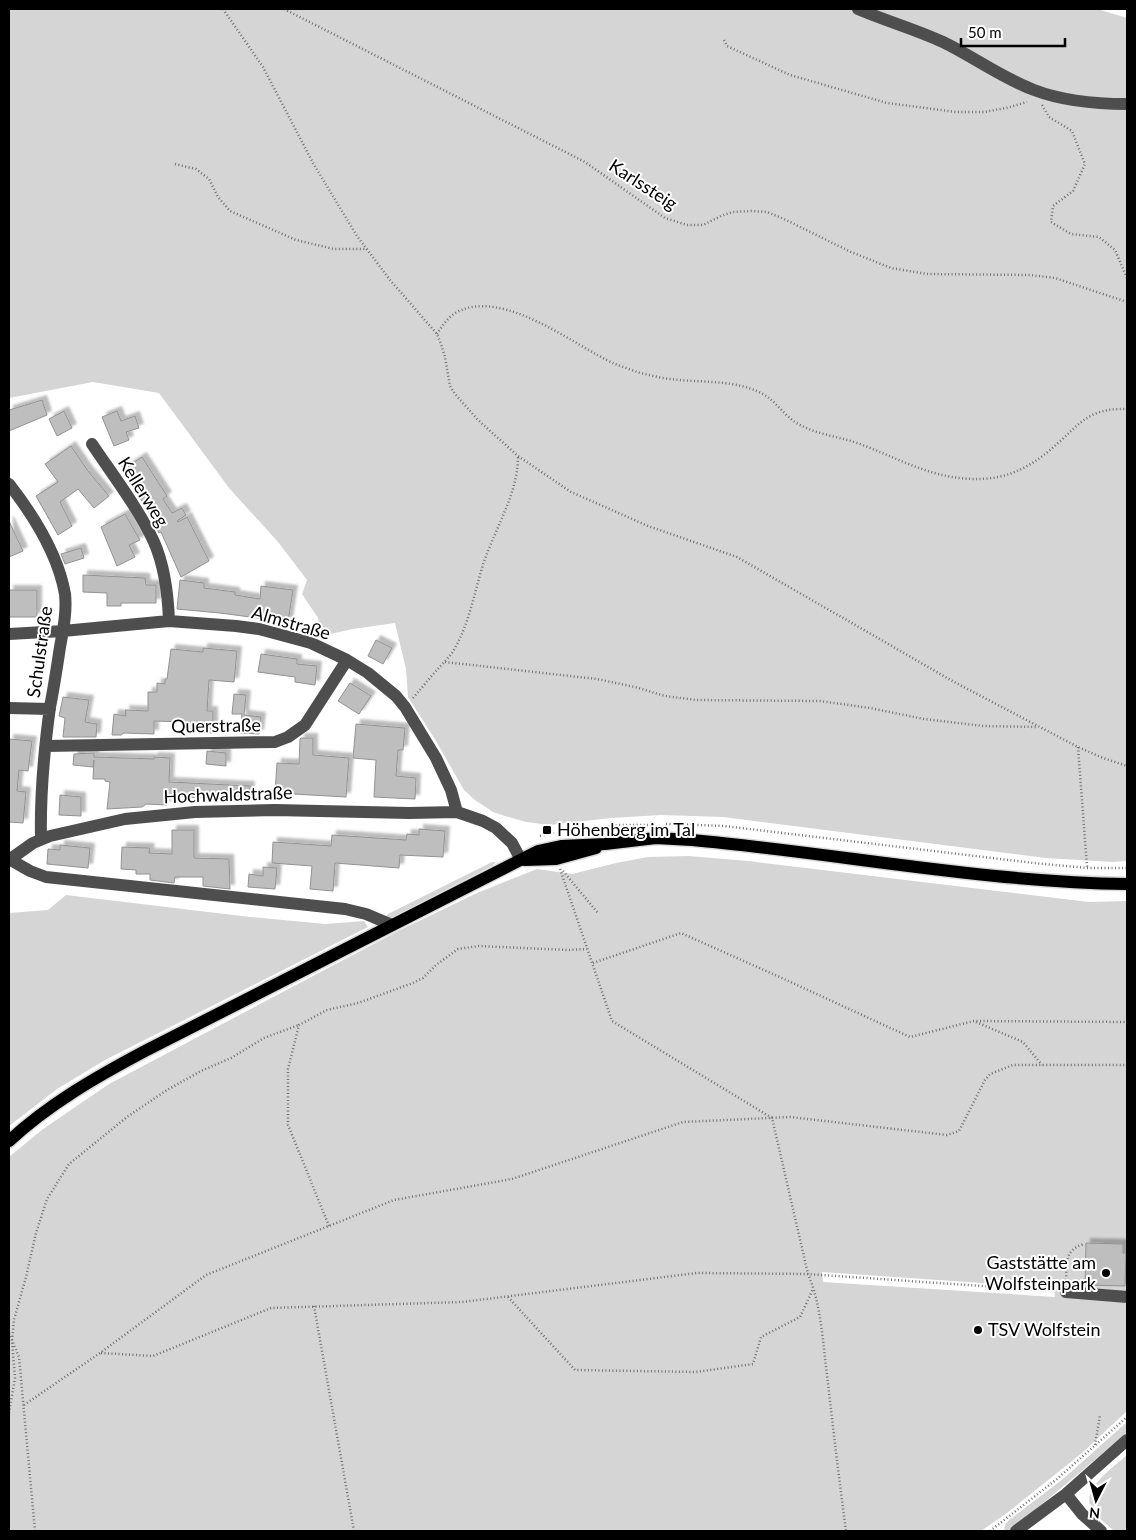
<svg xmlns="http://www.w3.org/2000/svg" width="1136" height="1540" font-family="Lato,sans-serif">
  <defs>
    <filter id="shadow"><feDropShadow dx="4.5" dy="-4.5" stdDeviation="1" flood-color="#0004"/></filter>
  </defs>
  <rect width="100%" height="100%" fill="#fff"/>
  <path fill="#d5d5d5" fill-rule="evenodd" d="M9,9H1097L1127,18V861L1113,862L1046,858L723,817L661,815L611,818L549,825L526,822L505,816L493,812L475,800L464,790L436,741L408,697L406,669L395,623L353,629L321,636L318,618L302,594L307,580L278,542L229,488L159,393L93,382L9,398Z
    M689,856L748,861L1089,902L1127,901V1411L1082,1453L1007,1513L981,1531H9V1157L43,1129L109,1084L398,931L477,893L537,869L572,874L616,863L648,857ZM822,1272L1054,1288L1055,1297L823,1282Z
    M492,862H496L492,866L391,918H387L386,916L388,914Z
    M66,895L250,917L325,924L364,921L368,927L105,1060L57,1089L9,1126V913L48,910Z
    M1127,1422V1433L1012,1529L1008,1531L1004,1529L1005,1525L1009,1520L1063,1479Z
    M1127,1455V1531H1114C1107,1524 1098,1518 1092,1509C1079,1490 1115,1466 1127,1455Z"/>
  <path fill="#bebebe" stroke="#929292" filter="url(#shadow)" d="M42,400L47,415L9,431V410Z
    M64,411L72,428L57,436L49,419Z
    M117,411L121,421L135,416L139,428L126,432L129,440L114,446L102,417Z
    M71,446L88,471L109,496L94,508L78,489L60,502L72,526L58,535L36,496L58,482L45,464Z
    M142,457L167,496L163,499L172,513L182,508L186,515L177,521L178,522L187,517L209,561L181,577L161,532L159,533L154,524L156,523L131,484L138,480L128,466Z
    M125,514L140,540L129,545L135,557L117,566L101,527Z
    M9,521L23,551L9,557Z
    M81,548L84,558L65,564L61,554Z
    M83,575L145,578L146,585H156V603H121V606H107V593L83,592Z
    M180,580L204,583V588L235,592V595L260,599L261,586L293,590L288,622L220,613L177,609Z
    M9,590H37V617H9Z
    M376,640L392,648L383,664L368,656Z
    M203,648L237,651L234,682L209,680L207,711H213V733L187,732V722L154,721V734L124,733L121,735H112L114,714L126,716L125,710L148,711V692H157V683L165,684V679H167L171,649L203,652Z
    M261,654L297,659V664L317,666L315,685L295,682V677L258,672Z
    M350,683L371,696L359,714L338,701Z
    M234,694L246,695L244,715L261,717L259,734L240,733L242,714H232Z
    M63,697L89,700L85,722L97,724L96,737H63L65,718L59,716Z
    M356,724L405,728L403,750H398L396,776L416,778L415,799L374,797L376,760L353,758Z
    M301,738H313V755L349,758L346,797L275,793L277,763L299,764L300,739Z
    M9,739L32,741L28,771L19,770L17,791L26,792L23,823L9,822Z
    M207,751L226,753V766L206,764Z
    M94,753V757L154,759V757L170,758L169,782L250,786L249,797L209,794V798L168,796L167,805L146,804L142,807L107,809L110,782L105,781V779H93L94,760L93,767L73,765L74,754Z
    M60,795L81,797V816L59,815Z
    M419,829L445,831L443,857L400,855L399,868L335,863L333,891L310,889L312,866L272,863L273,842L331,846L332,835L406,840L407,834L419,835Z
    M172,830H194V858L229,859L230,889L203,886V877H175L174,883L150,880V874H136V870L121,869L122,847L150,848L149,853L172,854Z
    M60,845L90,848L88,868L47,864L48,849L60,850Z
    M263,867L277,868L275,889L248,887L249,874L263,876Z
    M1086,1243L1123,1244V1253H1126L1125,1286L1085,1285Z"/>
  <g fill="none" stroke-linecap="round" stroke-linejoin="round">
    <defs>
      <path id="major" d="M525,860L556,859L596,848
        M9,1141C49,1104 96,1077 145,1051L530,855L538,851L561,846L605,844L656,838L692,840C837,853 982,882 1127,884"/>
    </defs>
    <use href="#major" stroke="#dbdbdb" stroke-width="15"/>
    <path stroke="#707070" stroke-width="2.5" stroke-dasharray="1 2.5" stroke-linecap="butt" d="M223,9L263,67L313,163L357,236L390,280L437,334L441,344L445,357L450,386L455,394L478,420L518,456L571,492L648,526L737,557L956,683L1078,747L1103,758L1127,766
      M284,9L585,162L665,218L687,225H703L721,216L732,212L752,211L767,212L784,219L851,252L891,268L927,274L1030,275L1055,278L1127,302
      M724,40L727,46L790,75L887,103L956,112H984L1006,108L1027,102
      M1042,105L1049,117L1072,131L1085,164L1073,191L1053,206L1051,222L1071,234L1099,237L1115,250L1127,278
      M175,164L196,169L209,179L218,197L230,211L296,240L334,249H367
      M437,334C442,326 448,317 457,312C504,288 573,345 615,364C623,367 632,370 640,373C650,375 660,378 670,379C700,383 733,379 761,393C775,400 783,414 795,422C815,435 839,436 860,444C905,461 941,484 992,478C1017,475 1040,460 1058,443C1071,432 1081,419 1097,413C1107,409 1117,409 1127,409
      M445,662L597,679L635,687L665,696L696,700L820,701L870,708L924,719L983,726L1038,727
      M413,698C421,689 428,680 436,671C442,664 450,657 455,648C469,623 474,595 482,568C493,531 518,496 518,456
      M1078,747L1087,867
      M666,824L724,826L1034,863L1087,868H1127
      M567,831L620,825H648
      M540,836L554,833
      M560,869L612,1021L772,1118L808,1274C821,1303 823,1344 827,1375C833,1427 839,1479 846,1531
      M563,871L598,913
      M593,963L681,933L784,979L910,1037L974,1021L1127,1022
      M976,1022L1023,1042L1042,1065
      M329,1226L288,1125V1069L299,1025L327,1010L358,1003L413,983L423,978L436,965L458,949L479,946L568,950L587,949
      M1066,1280C1067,1263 1064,1250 1084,1244
      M508,1297L575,1370L696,1372L753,1364L761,1337L800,1317L813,1289
      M314,1306L354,1531
      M9,1333L19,1357L35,1531
      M101,1353L153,1356L271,1308L462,1302L697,1273L808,1274L1054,1291
      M24,1405L100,1353L206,1275L394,1200L512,1179L683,1122L790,1117L947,1135L959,1131L985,1080L990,1074L1013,1065H1127
      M9,1413L15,1378L12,1341L14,1320L26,1277L36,1233L47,1199L69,1164L127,1117L167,1090L201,1071L231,1058L264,1038L299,1025
      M1095,1445L1100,1415
      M990,1531L1057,1479L1127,1417"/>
    <path stroke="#4e4e4e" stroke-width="12" d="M858,9C886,21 915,29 943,42C974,57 1002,78 1034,90C1063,101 1096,104 1127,104
      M92,444C112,474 139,509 154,542C165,567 168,593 169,621
      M9,484C34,516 58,554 65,594C67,612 63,630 60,647C57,667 54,687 50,707C44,751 40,795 41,839
      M9,634L63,631L169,621L236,626L259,629L311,643L347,660L368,673L396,696L405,707L436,758L451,790L457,812
      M9,708L50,709
      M46,746L275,742L288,737L305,725L347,660
      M9,859L30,871L46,877L345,909L366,914L392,925
      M9,860L33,843L50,836L125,819L195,812L275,810L409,813L457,812L483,821L496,828L512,843L521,860
      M1066,1292L1127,1297
      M1066,1494L1082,1514L1101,1531
      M1016,1531L1066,1494L1127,1440"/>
    <use href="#major" stroke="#000" stroke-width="12"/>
  </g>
  <g fill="#000" stroke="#fff" stroke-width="2">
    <rect x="542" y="825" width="10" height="10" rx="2.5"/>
    <circle cx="1106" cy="1273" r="5"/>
    <circle cx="978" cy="1330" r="5"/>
  </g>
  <g text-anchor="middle" stroke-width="4" stroke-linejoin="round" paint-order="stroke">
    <g font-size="18" fill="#000" stroke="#fff">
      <text transform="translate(643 185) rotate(33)" y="6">Karlssteig</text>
      <text transform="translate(143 492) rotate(58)" y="6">Kellerweg</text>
      <text transform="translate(291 623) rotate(16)" y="6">Almstraße</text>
      <text transform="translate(40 652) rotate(-82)" y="6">Schulstraße</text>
      <text transform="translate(216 726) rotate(-1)" y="6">Querstraße</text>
      <text transform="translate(228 795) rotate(-2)" y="6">Hochwaldstraße</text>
    </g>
    <g font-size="18" fill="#000" stroke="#fff" text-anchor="start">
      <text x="557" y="836">Höhenberg im Tal</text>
      <text x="1096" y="1269" text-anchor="end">Gaststätte am<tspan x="1096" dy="21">Wolfsteinpark</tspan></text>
      <text x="988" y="1336">TSV Wolfstein</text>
    </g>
  </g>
  <rect width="1136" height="1540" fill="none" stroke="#000000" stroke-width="20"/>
  <g transform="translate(1096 1500) rotate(186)" stroke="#ffffff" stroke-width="4" paint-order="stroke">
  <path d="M0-4L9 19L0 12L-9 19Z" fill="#000000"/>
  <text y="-8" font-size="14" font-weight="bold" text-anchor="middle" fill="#000000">N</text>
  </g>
  <path d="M961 38v8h104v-8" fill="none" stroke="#000000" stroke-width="2.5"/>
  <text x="968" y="38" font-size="15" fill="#000000" stroke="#ffffff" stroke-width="4" paint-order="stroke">50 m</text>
</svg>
